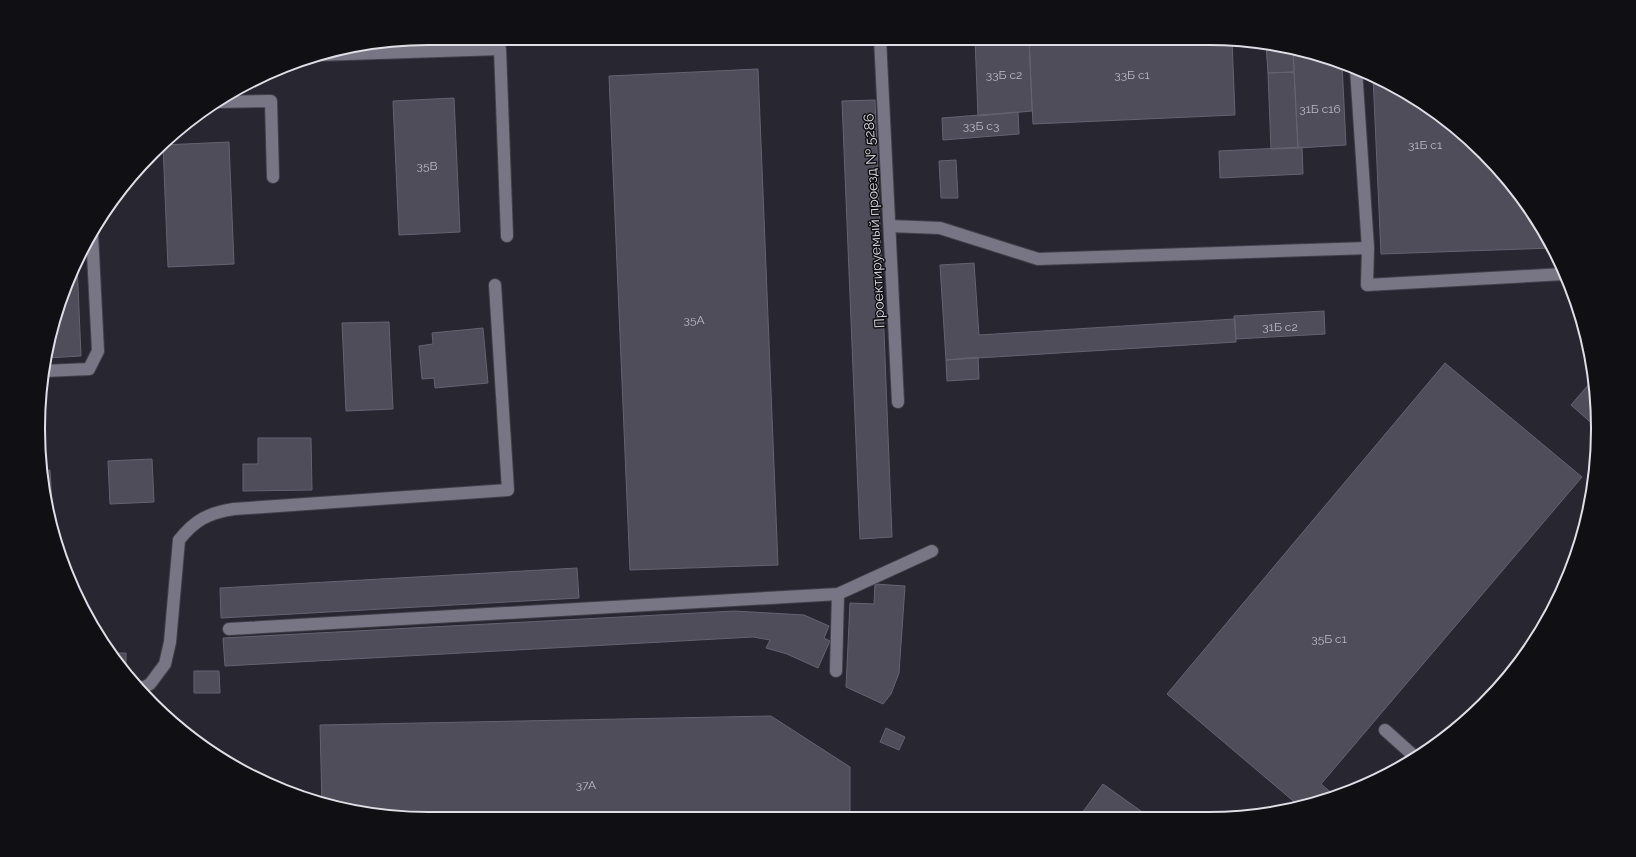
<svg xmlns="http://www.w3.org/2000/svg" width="1636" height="857" font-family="Raleway,sans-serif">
  <rect width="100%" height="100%" fill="#272631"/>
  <path fill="#4f4d5a" stroke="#656370" d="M975,39H1029L1032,111L978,116Z
    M1029,39H1232L1235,115L1033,124Z
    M1266,44L1293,49L1294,72L1268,73Z
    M1293,49L1309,51L1342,64L1346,145L1298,148Z
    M758,69L778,565L630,570L609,76Z
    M1294,72L1298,148L1271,149L1268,73Z
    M1373,76L1380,78L1445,119L1501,171L1546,233L1552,248L1381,254Z
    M454,98L460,232L399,235L393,101Z
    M875,100L892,537L860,539L842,101Z
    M1018,112L1019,134L943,140L942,118Z
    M229,142L234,264L168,267L163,145Z
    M1302,147L1303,174L1220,178L1219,151Z
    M956,160L958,198H941L939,161Z
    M77,263L81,356L46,358L51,328L68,279Z
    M974,263L979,335L1235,319L1236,342L946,360L940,265Z
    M1324,311L1325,334L1236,339L1234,316Z
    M389,322L393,409L346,411L342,323Z
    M483,328L488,383L435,388L434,378L422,379L419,346L433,344L432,333Z
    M978,357L979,379L947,381L946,360Z
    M1445,363L1582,477L1321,784L1334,795L1298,805L1167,694Z
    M1595,377V378L1596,427L1571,405Z
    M258,438H311L312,490L243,491V464H258Z
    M152,459L154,502L110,504L108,461Z
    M50,470L54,537L41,479V471Z
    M577,568L579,598L221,618L220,588Z
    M875,584L905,586L899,673L891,694L883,704L846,687L850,603L874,604Z
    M734,611L804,615L829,626L824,638L830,641L818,668L787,654L766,648L770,640L753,637L225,666L223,638Z
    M110,653H126V673Z
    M194,671H219L220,693H194Z
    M771,716L850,767V817L403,818L322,804L320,725Z
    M886,728L905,737L899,750L880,742Z
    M1103,784L1148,816H1080Z"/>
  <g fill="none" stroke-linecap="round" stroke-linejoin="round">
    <defs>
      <path id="minor" d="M880,38L898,402
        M317,55L500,49L507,236
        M1356,69L1368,248
        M216,102L271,101L273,177
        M890,226L940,228L1038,259L1368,248L1367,285L1564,274
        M44,371L89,369L98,351L92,233
        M229,629L838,594L932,551
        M836,671L838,594
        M140,689L150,684L165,664L170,642L179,540C195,520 208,513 234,509L508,490L495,285
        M1385,730L1414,756"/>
    </defs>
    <use href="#minor" stroke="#42414a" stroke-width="14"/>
    <use href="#minor" stroke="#787684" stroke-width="12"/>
  </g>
  <g text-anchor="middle" stroke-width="3" stroke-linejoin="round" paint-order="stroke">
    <g font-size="12" fill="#bbbac3">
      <text x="1004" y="79">33Б с2</text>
      <text x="1132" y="79">33Б с1</text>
      <text x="1320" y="113">31Б с16</text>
      <text x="981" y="130">33Б с3</text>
      <text x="1425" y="149">31Б c1</text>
      <text x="427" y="170">35В</text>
      <text x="694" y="324">35А</text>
      <text x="1280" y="331">31Б с2</text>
      <text x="1329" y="643">35Б с1</text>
      <text x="586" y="789">37А</text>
    </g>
    <g font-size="14" fill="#dfdee6" stroke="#101014">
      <text transform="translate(874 221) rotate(-93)" y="5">Проектируемый проезд № 5286</text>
    </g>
  </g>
  <path d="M0 0H1636V857H0ZM428 45H1208A383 383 0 0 1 1591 428V429A383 383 0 0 1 1208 812H428A383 383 0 0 1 45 429V428A383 383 0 0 1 428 45Z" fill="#101014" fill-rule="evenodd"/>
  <path fill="none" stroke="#dfdee6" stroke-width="2" d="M428 45H1208A383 383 0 0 1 1591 428V429A383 383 0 0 1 1208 812H428A383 383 0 0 1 45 429V428A383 383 0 0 1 428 45Z"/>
</svg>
